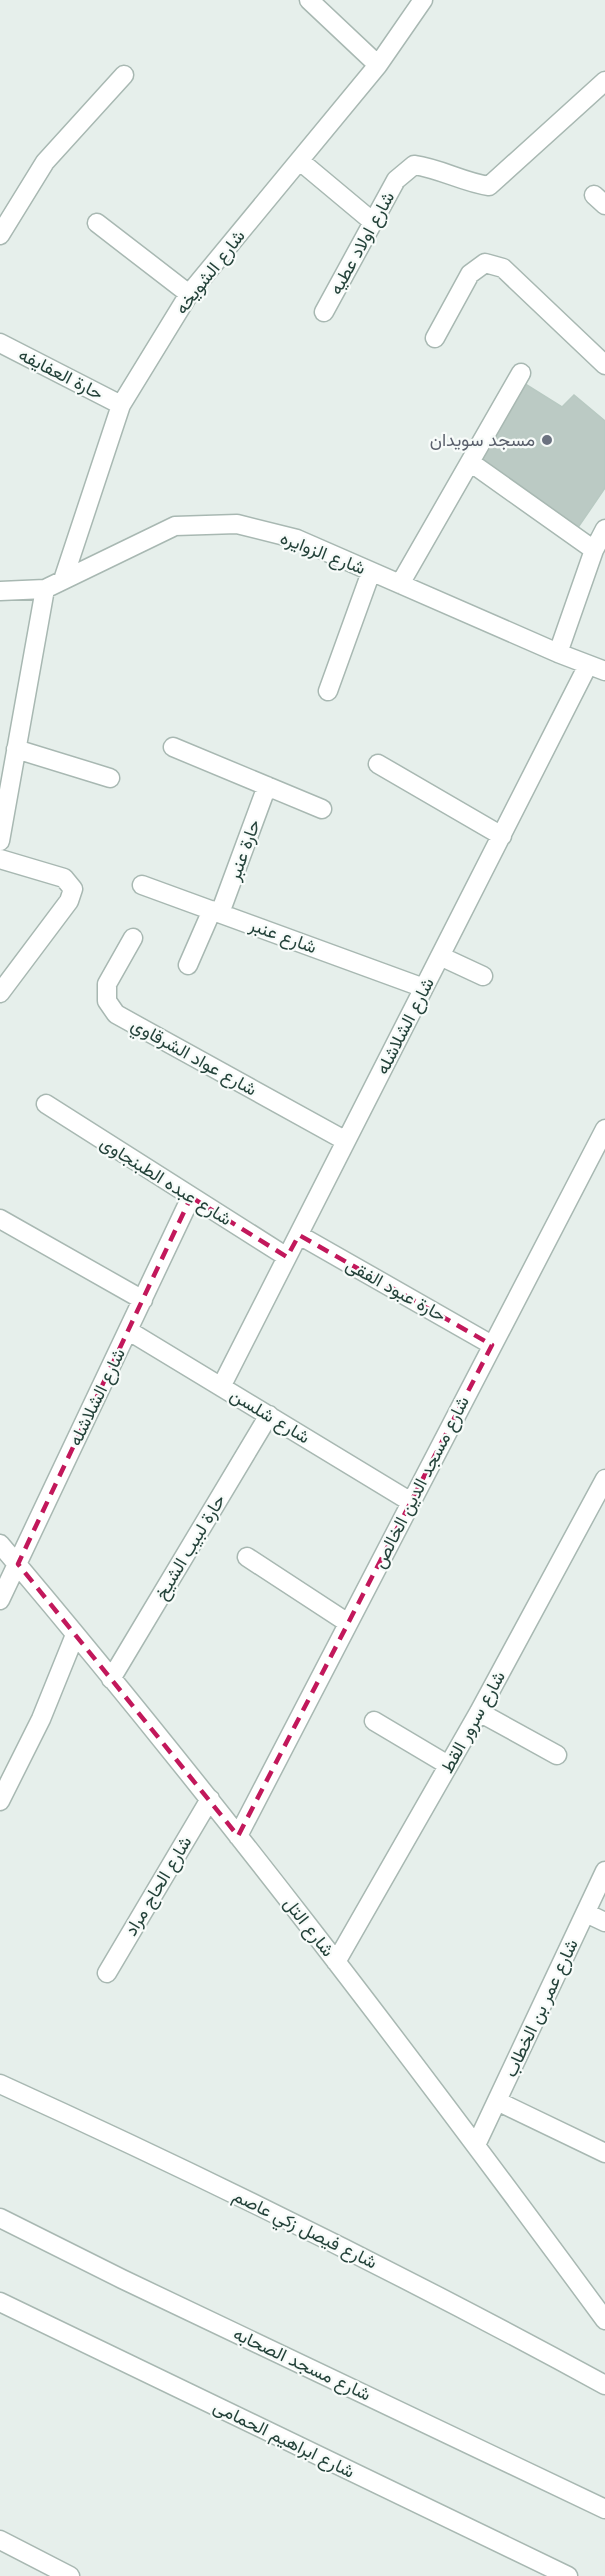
<svg xmlns="http://www.w3.org/2000/svg" width="605" height="2576" font-family="Quicksand,Vazirmatn,sans-serif">
  <rect width="100%" height="100%" fill="#e6efeb"/>
  <path fill="#bbcac4" stroke="#b8c9c2" stroke-width="1.5" d="M522,382L562,407L574,395L605,421V488L577,529L477,460Z"/>
  <g fill="none" stroke-linecap="round" stroke-linejoin="round">
    <defs>
      <path id="minor" d="M309,0L378,65
        M300,161L373,222
        M594,195L605,205
        M97,223L189,294
        M0,235L45,162L124,75
        M324,312L396,180L414,165C442,169 462,182 489,186L605,81
        M435,338L470,274L485,263L503,268L605,365
        M0,343L121,405
        M470,462L594,550
        M63,580L121,405L189,294L378,65L423,0
        M400,584L521,373
        M0,591L45,589L175,526L237,524L297,539L558,653L605,671
        M558,653L594,550L605,529
        M328,691L371,572
        M173,747L322,809
        M16,749L110,778
        M378,764L502,836
        M0,841L45,589
        M0,859L64,878L73,889L69,901L0,993
        M142,885L424,988
        M220,913L267,786
        M133,938L107,984V1001L116,1014L346,1141
        M440,956L483,976
        M188,965L212,910
        M46,1104L287,1257
        M0,1219L143,1300
        M299,1235L492,1345
        M129,1331L411,1502
        M221,1387L588,665
        M0,1544C212,1794 411,2056 605,2320
        M247,1557L348,1623
        M0,1600L191,1197
        M111,1679L269,1415
        M479,1712L557,1755
        M374,1721L448,1765
        M0,1801L41,1719L75,1635
        M238,1836L605,1129
        M586,1913L605,1922
        M336,1962L479,1712L605,1479
        M107,1973L210,1799
        M0,2084C205,2177 407,2277 605,2385
        M497,2101L605,2153
        M476,2145L605,1871
        M0,2218L122,2279L605,2509
        M0,2302L568,2576
        M0,2540L70,2576"/>
    </defs>
    <use href="#minor" stroke="#a8b8b2" stroke-width="21"/>
    <use href="#minor" stroke="#fff" stroke-width="18"/>
  </g>
  <path fill="none" stroke="#c2185b" stroke-width="4.5" stroke-dasharray="12 8" stroke-linejoin="round" d="M191,1197L287,1257L299,1235L492,1345L238,1836L18,1564Z"/>
  <circle fill="#6b7280" stroke="#f7fbf9" stroke-width="2" cx="547" cy="440" r="6"/>
  <g text-anchor="middle" stroke-width="4.5" stroke-linejoin="round" paint-order="stroke">
    <g font-size="18" fill="#24423a" stroke="#f7fbf9">
      <text transform="translate(362 243) rotate(-61)" y="6">شارع اولاد عطيه</text>
      <text transform="translate(210 272) rotate(-52)" y="6">شارع الشويخه</text>
      <text transform="translate(61 374) rotate(27)" y="6">حارة العفايفه</text>
      <text transform="translate(323 553) rotate(21)" y="6">شارع الزوايره</text>
      <text transform="translate(244 850) rotate(-70)" y="6">حارة عنبر</text>
      <text transform="translate(283 936) rotate(20)" y="6">شارع عنبر</text>
      <text transform="translate(405 1026) rotate(-63)" y="6">شارع الشلاشله</text>
      <text transform="translate(194 1057) rotate(29)" y="6">شارع عواد الشرقاوي</text>
      <text transform="translate(166 1181) rotate(32)" y="6">شارع عبده الطبنجاوى</text>
      <text transform="translate(396 1290) rotate(29)" y="6">حارة عبود الفقى</text>
      <text transform="translate(97 1397) rotate(-64)" y="6">شارع الشلاشله</text>
      <text transform="translate(270 1416) rotate(31)" y="6">شارع شلسن</text>
      <text transform="translate(421 1482) rotate(-63)" y="6">شارع مسجد الدين الخالص</text>
      <text transform="translate(190 1547) rotate(-59)" y="6">حارة لبيب الشيخ</text>
      <text transform="translate(473 1722) rotate(-61)" y="6">شارع سرور القط</text>
      <text transform="translate(158 1886) rotate(-59)" y="6">شارع الحاج مراد</text>
      <text transform="translate(309 1927) rotate(52)" y="6">شارع التل</text>
      <text transform="translate(541 2008) rotate(-65)" y="6">شارع عمر بن الخطاب</text>
      <text transform="translate(305 2229) rotate(26)" y="6">شارع فيصل زكي عاصم</text>
      <text transform="translate(302 2364) rotate(25)" y="6">شارع مسجد الصحابه</text>
      <text transform="translate(284 2439) rotate(26)" y="6">شارع ابراهيم الحمامى</text>
    </g>
    <g font-size="18" fill="#5b616d" stroke="#f7fbf9" text-anchor="end">
      <text x="535" y="446">مسجد سويدان</text>
    </g>
  </g>
</svg>
